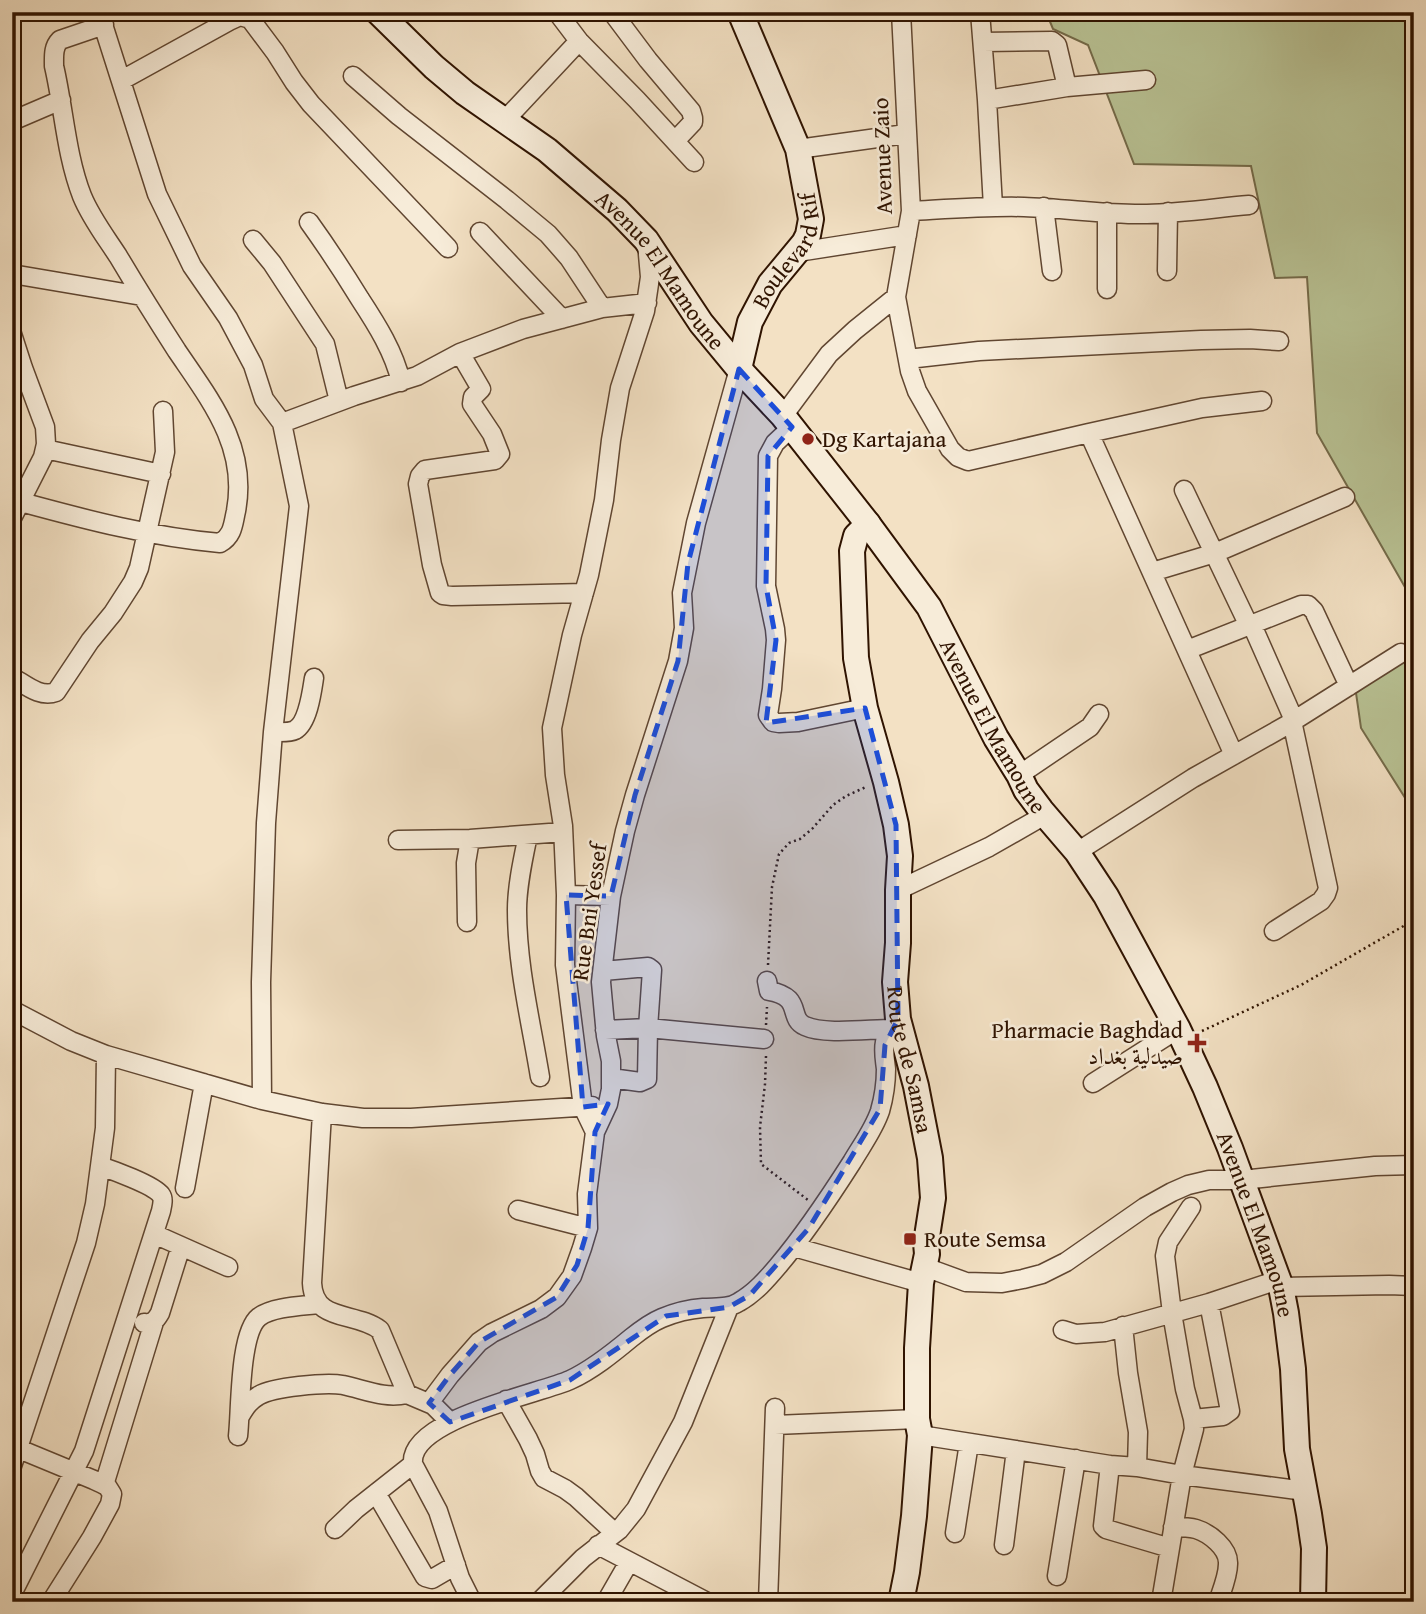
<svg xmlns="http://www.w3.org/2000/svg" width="1426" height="1614" font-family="'Gentium Book Plus',Amiri,serif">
  <rect width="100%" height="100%" fill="#f3e1c4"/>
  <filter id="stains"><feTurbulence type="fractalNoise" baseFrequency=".00286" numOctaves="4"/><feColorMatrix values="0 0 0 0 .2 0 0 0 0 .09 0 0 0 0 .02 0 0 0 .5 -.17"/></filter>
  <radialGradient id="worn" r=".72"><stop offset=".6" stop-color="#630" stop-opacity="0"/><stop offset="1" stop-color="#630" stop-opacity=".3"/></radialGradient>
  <path fill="#b9c395" stroke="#746b4a" stroke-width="2" d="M1046,12H1414V603L1317,433L1307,277L1275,278L1251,166L1134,164L1088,45L1053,29Z
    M1414,650V812L1361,728L1356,693Z"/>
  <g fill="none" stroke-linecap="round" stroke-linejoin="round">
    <defs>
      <path id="street" d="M99,12L157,194L192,266L228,318L253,365L264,399L282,423L299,506L273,732L266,823L261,982L262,1100
        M245,12L275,52L294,82L311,104L448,248
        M557,12L579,41L637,100L694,162
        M612,12L648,60L691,111L693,118V122L675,141
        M901,12L911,211L896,297L910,371L917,391L950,449L958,457L968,461L1089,433L1234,755
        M980,12L987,100L993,207
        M983,42L1052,41L1057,45L1067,87
        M353,76L399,116L507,200L548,234L569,258L602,308
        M122,80L229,21L240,16L247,18
        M987,100L1067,87L1146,80
        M505,120L579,41
        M12,121L61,100
        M798,149L906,134
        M1044,207L1052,271
        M911,211C948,209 986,206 1024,207C1065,208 1106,215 1147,214C1181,213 1215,208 1249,205
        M309,222C327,247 344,273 360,299C377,325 394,352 401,382
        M480,232L562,319
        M253,240L272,263L325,344L339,401
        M798,252L907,235
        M1167,271L1168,212
        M12,274L142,296
        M1107,289V212
        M12,334L23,368L45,427L46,444L43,457L12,518
        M460,353L481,389L473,397L472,404L492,434L500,454L495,460L425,470L420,476L418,484L432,565L440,593L443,595L452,596L584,593
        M908,359L979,351L1201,340L1250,339L1279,341
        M783,416L829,354L855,330L896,297
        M282,423L354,396L417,376L460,353L523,329L602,308L647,303
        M792,427L775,443L768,456L766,586L775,629L776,640L772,689L768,715L773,722L779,723L798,722L865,708
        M1089,433L1202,408L1262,401
        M45,449L161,474
        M1184,490L1249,626
        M21,502C87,520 152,537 220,543C233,536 233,524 236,511C248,447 211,401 177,351C157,320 137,288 118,256C105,236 91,218 82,196C66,155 64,109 54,66C54,56 53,47 60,40L104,25
        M1152,572L1215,553L1345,497
        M1252,625L1294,720
        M1187,650L1301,605H1308L1314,611L1349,686
        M12,677C26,685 40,698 56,692L90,641L113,613L133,582L139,568L165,452L163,411
        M273,732C279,732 289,733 295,730C308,723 312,691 314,678
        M1019,775L1090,727L1099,714
        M528,835C523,859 517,886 517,910C517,966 531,1022 540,1077
        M398,840L470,839L563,832
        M1077,852L1193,778L1287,725L1401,653
        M898,890L989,847L1045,815
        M566,895L611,896
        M467,922L466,863L470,839
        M1274,931L1321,901L1326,894L1328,888L1292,721
        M603,971L648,967L652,970L648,1028L647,1079L640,1082L611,1078
        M767,981L769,991C804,997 787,1018 805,1026C824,1035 869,1029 892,1029
        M12,1010L71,1041L106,1055L262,1100L322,1113L363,1118H411L592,1106
        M605,1030L648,1028L764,1039
        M1093,1083L1178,1029
        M322,1113L312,1283C314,1323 355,1311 380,1330L407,1394L433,1405L450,1422
        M595,1132L583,1107L565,965L566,895L563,826L555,775L552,728L572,635L589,575L604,500L611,440L620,388L645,311L650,277L647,243
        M185,1188L204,1083
        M518,1210L588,1228
        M154,1234L228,1267
        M794,1247L921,1283
        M925,1267L966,1282L1002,1283L1023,1279L1042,1274L1066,1262L1145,1207L1172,1192L1188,1185L1209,1180H1242L1375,1166L1414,1165
        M1281,1287L1389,1285L1414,1286
        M144,1323C153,1324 156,1320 160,1313L181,1246
        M1123,1326L1128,1373L1138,1432L1137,1467
        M1063,1330L1076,1334L1105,1332L1209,1303L1278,1280
        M506,1400L528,1439L535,1454L540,1471L544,1478L565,1489L576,1497L615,1533
        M429,1403L450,1375L479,1342L492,1333L541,1309L557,1297L572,1276L582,1248L588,1228L587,1194L595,1132L608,1104L611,1089V1061L606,1036L601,982L611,896L625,831L635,795L678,661L684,628L682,593L696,523L739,369
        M240,1416C245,1408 249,1401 258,1396C272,1387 326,1382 343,1385C366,1390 384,1399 407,1394
        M1193,1419L1223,1416L1230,1411L1209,1303
        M775,1425L917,1419
        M920,1435L1110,1465L1137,1467L1182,1475L1305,1491
        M238,1436C241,1410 239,1333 259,1317C272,1307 301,1306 318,1304
        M19,1449L94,1480L107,1486L112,1494L110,1504L92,1537L51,1602
        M1110,1465L1103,1526L1106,1529L1170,1548L1182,1475L1194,1429L1193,1419L1185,1389L1172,1313L1165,1256L1168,1242L1191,1207
        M12,1466L86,1243L95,1204L105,1128L106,1055
        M104,1485L154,1322
        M376,1493L425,1577L432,1579L456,1565
        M1173,1527C1180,1527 1189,1527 1196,1529C1209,1533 1229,1548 1228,1564C1228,1576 1222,1590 1218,1602
        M335,1529L356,1509L413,1464
        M955,1533L969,1443
        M598,1545L707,1602
        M1004,1545L1016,1450
        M1057,1576L1076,1459
        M12,1594L84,1451L161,1211C162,1206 164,1199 161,1195C154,1185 112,1170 100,1166
        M472,1602L460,1578L438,1511L413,1464C408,1419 539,1394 570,1380C592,1370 613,1353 631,1338C641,1330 650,1323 662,1318C674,1313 690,1309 703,1308C716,1307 728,1309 739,1302C755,1293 767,1279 778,1266C806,1233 829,1198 852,1162C862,1145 874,1129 880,1111C884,1097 886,1083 886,1069C885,1060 883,1051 885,1042C888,1034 893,1026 898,1019
        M539,1602L583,1558L619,1530L636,1509L683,1422L729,1307
        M606,1602L629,1562
        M768,1602L775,1408
        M1161,1602L1170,1548"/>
      <g id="secondary">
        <path id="s1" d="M378,12L434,67L465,93L547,150L617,210L646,240L701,323L739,369L783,416L868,524L929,607L996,738L1019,775L1026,790L1041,810L1077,852L1106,896L1178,1029L1205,1087L1230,1148L1281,1287L1286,1313L1293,1369L1297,1449L1309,1514L1314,1548L1313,1602"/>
        <path id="s2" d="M739,369L750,322L770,284L804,243L808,235L811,219L798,149L740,12"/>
        <path id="s3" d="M868,524L856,536L852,551L856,658L865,708L886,782L896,825L900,856L898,890V943L895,982L898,1019L916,1086L930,1158L933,1198L926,1243L927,1254L921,1283L917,1348V1419L920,1435L914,1516L907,1572L901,1602"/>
      </g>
    </defs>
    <use href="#street" stroke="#604631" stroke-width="21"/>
    <use href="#secondary" stroke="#2f1300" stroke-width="28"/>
    <path stroke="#2f1300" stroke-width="2.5" stroke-dasharray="2 3.5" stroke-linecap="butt" d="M768,965L772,887L779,854L789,843L800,839L812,829L833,805L846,796L866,787
      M766,1025L767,1007
      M1202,1031L1301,985L1414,920
      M766,1056L765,1084L760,1127L761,1164L808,1200"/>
    <use href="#street" stroke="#f7ecd9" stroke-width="18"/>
    <use href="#secondary" stroke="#f7ecd9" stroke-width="24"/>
  </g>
  <path fill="#1d4ed8" fill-opacity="0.2" stroke="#1d4ed8" stroke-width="5" stroke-dasharray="14 9" stroke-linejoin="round" d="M739,369L792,427L768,456L766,586L776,640L766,723L865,708L896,825L898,1019L885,1045L880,1109L809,1228L750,1295L729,1307L666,1316L570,1380L450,1422L429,1403L450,1375L479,1342L557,1297L577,1265L588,1228L595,1132L608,1104L583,1107L566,895L611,896L635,795L678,661L688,563Z"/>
  <g fill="#8f2418" stroke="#f7ecd9" stroke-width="2.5">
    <circle cx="808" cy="439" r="7"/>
    <path d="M1193.5 1032.5h7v7h7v7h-7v7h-7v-7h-7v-7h7z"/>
    <rect x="903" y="1232" width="14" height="14" rx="3.5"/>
  </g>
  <g text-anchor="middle" stroke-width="5" stroke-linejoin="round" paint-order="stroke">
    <g font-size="23" fill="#2f1300" stroke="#f7ecd9">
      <text transform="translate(882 156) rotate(-92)" y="8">Avenue Zaio</text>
      <text dy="8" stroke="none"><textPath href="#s2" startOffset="131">Boulevard Rif</textPath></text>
      <text dy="8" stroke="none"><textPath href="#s1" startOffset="385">Avenue El Mamoune</textPath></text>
      <text dy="8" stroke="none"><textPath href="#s1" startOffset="952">Avenue El Mamoune</textPath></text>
      <text transform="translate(589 912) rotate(-82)" y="8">Rue Bni Yessef</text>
      <text dy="8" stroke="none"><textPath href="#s3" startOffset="548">Route de Samsa</textPath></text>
      <text dy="8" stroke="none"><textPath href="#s1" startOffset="1519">Avenue El Mamoune</textPath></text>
    </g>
    <g font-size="23" fill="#2f1300" stroke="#f7ecd9" text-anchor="start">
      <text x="822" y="447">Dg Kartajana</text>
      <text x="1183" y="1038" text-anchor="end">Pharmacie Baghdad<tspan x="1183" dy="26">صيدلية بغداد</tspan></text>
      <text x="924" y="1247">Route Semsa</text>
    </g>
  </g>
  <rect width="1426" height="1614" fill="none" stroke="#f3e1c4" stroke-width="42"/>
  <rect x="14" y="14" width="1398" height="1586" fill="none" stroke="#2f1300" stroke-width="3.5"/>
  <rect x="21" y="21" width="1384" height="1572" fill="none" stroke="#2f1300" stroke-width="2"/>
  <rect width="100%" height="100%" filter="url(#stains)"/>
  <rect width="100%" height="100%" fill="url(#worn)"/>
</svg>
